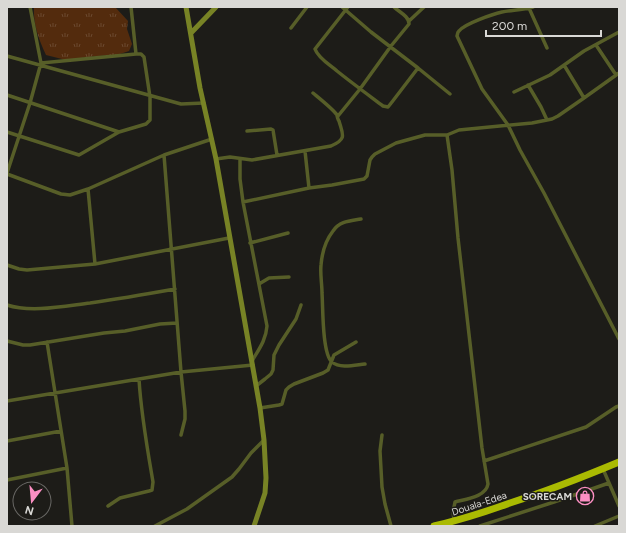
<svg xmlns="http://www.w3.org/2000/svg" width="626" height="533" font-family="Figtree,sans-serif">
  <defs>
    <pattern id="grass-tufts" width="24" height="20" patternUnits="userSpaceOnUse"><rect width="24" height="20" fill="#532b0d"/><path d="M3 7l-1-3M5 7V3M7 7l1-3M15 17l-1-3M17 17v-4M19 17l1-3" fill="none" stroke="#6b492f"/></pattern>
  </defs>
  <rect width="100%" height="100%" fill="#1d1c18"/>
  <path fill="url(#grass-tufts)" d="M34,7H115L128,21L127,29L132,44L129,51L117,55L98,56L66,60L46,55C39,40 33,24 34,7Z"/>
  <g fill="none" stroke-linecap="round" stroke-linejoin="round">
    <path stroke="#575e28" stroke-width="3.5" d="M131,7L136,54
      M342,7L371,32L418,68L450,94
      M348,7L315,49C318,58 330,65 337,71C352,83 367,94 383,106L388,107L392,102L418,68
      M533,7C523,10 513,10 502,12C493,14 464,24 459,31C457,33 458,33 457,36L482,89L508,125L520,150L544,193L619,339
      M529,8L547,48
      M409,21L424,7
      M291,28L307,7
      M596,45L616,75
      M7,56L181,104L204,103
      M564,65L584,98
      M528,85L541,107L547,120
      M514,92L550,75L584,51L619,32
      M7,95L119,132
      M338,116L360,89L391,46L409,24C409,16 399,12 394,7
      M247,131L271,129L273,130L277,155
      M7,132L79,155L119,132L146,124L150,120V97L144,57L141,54H136L41,63
      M447,135L452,170L458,238L482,448L488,484C486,497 466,499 455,502L453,512L454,520
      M305,151L309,188
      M164,155L181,372L185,411V419L181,435
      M216,159L230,157L252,160L331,146C347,139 343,135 339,121C338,120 337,116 337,115C333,109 319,98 313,93
      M240,159V179L243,202L267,326C266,340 259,349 252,361
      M7,173L30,103L41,63L30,7
      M7,174L61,194L70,195L88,189L164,155L212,139
      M88,189L95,264
      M243,202L309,188L332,185L364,179L367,176L370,160L372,157L375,154L396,143L425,135H447L459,130L532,123L552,119L558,116L584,98L619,73
      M361,219C350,221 340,221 333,231C326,240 322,253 321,265C320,274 322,284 322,293C323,306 322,354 332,362C340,369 355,365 365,364
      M250,243L288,233
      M7,265L19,269L27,270L95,264L229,238
      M259,284L269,278L289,277
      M7,305C31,313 65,306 90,303C118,299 147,294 175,289
      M7,341L23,345H30L104,333L125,331L160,324L177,323
      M47,342L67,468L72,526
      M256,386L265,379L271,374L273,370L274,355L279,345L296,319L301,305
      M7,401L181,372L253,365
      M260,408L279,405L282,404L286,390L289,387L294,384L323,373L328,370L334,355L356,342
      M382,435L380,451L382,487L385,504L391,526
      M7,441L61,431
      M484,461L586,427L616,407L619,406
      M603,469L619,506
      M7,480L67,468
      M108,506L120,498L149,491L152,490L153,482C147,447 141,414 139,379
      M155,526L187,509L232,477L239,469L251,453L264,440
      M480,526L554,502L609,483
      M595,526L619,516"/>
    <path stroke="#788325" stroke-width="5" d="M186,7L200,88L216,159L260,408L264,440L266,478L265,493L254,526
      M191,33L216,7"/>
    <path stroke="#aaba02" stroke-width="7" d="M434,526C460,520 485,512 510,503C547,491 583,477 619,462"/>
  </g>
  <defs>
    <symbol id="shop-ring" viewBox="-11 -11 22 22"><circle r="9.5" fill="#1d1c18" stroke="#fc8fc3" stroke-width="1.5"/><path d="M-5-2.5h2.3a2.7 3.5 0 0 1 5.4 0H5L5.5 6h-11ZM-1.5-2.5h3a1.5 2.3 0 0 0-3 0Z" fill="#fc8fc3"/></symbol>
  </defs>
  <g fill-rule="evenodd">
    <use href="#shop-ring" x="575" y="486" width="20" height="20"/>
  </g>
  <g text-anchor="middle" stroke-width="3" stroke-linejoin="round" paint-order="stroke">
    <g font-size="10" font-weight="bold" fill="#d9d8d5" stroke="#1d1c18" text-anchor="end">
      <text x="572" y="500">SORECAM</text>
    </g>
    <g font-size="10" fill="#d9d8d5" stroke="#1d1c18">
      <text transform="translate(479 503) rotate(-18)" y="4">Douala-Edea</text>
    </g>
  </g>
  <rect width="626" height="533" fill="none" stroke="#d9d8d5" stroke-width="16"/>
  <g transform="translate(32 501) rotate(196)"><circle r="19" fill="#1d1c18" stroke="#686764"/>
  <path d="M0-3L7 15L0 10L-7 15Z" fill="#fc8fc3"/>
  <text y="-6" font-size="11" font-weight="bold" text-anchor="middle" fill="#d9d8d5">N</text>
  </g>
  <path d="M486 30v6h115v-6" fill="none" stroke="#d9d8d5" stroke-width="2"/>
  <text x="492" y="30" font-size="12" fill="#d9d8d5" stroke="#1d1c18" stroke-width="3" paint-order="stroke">200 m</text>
</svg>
